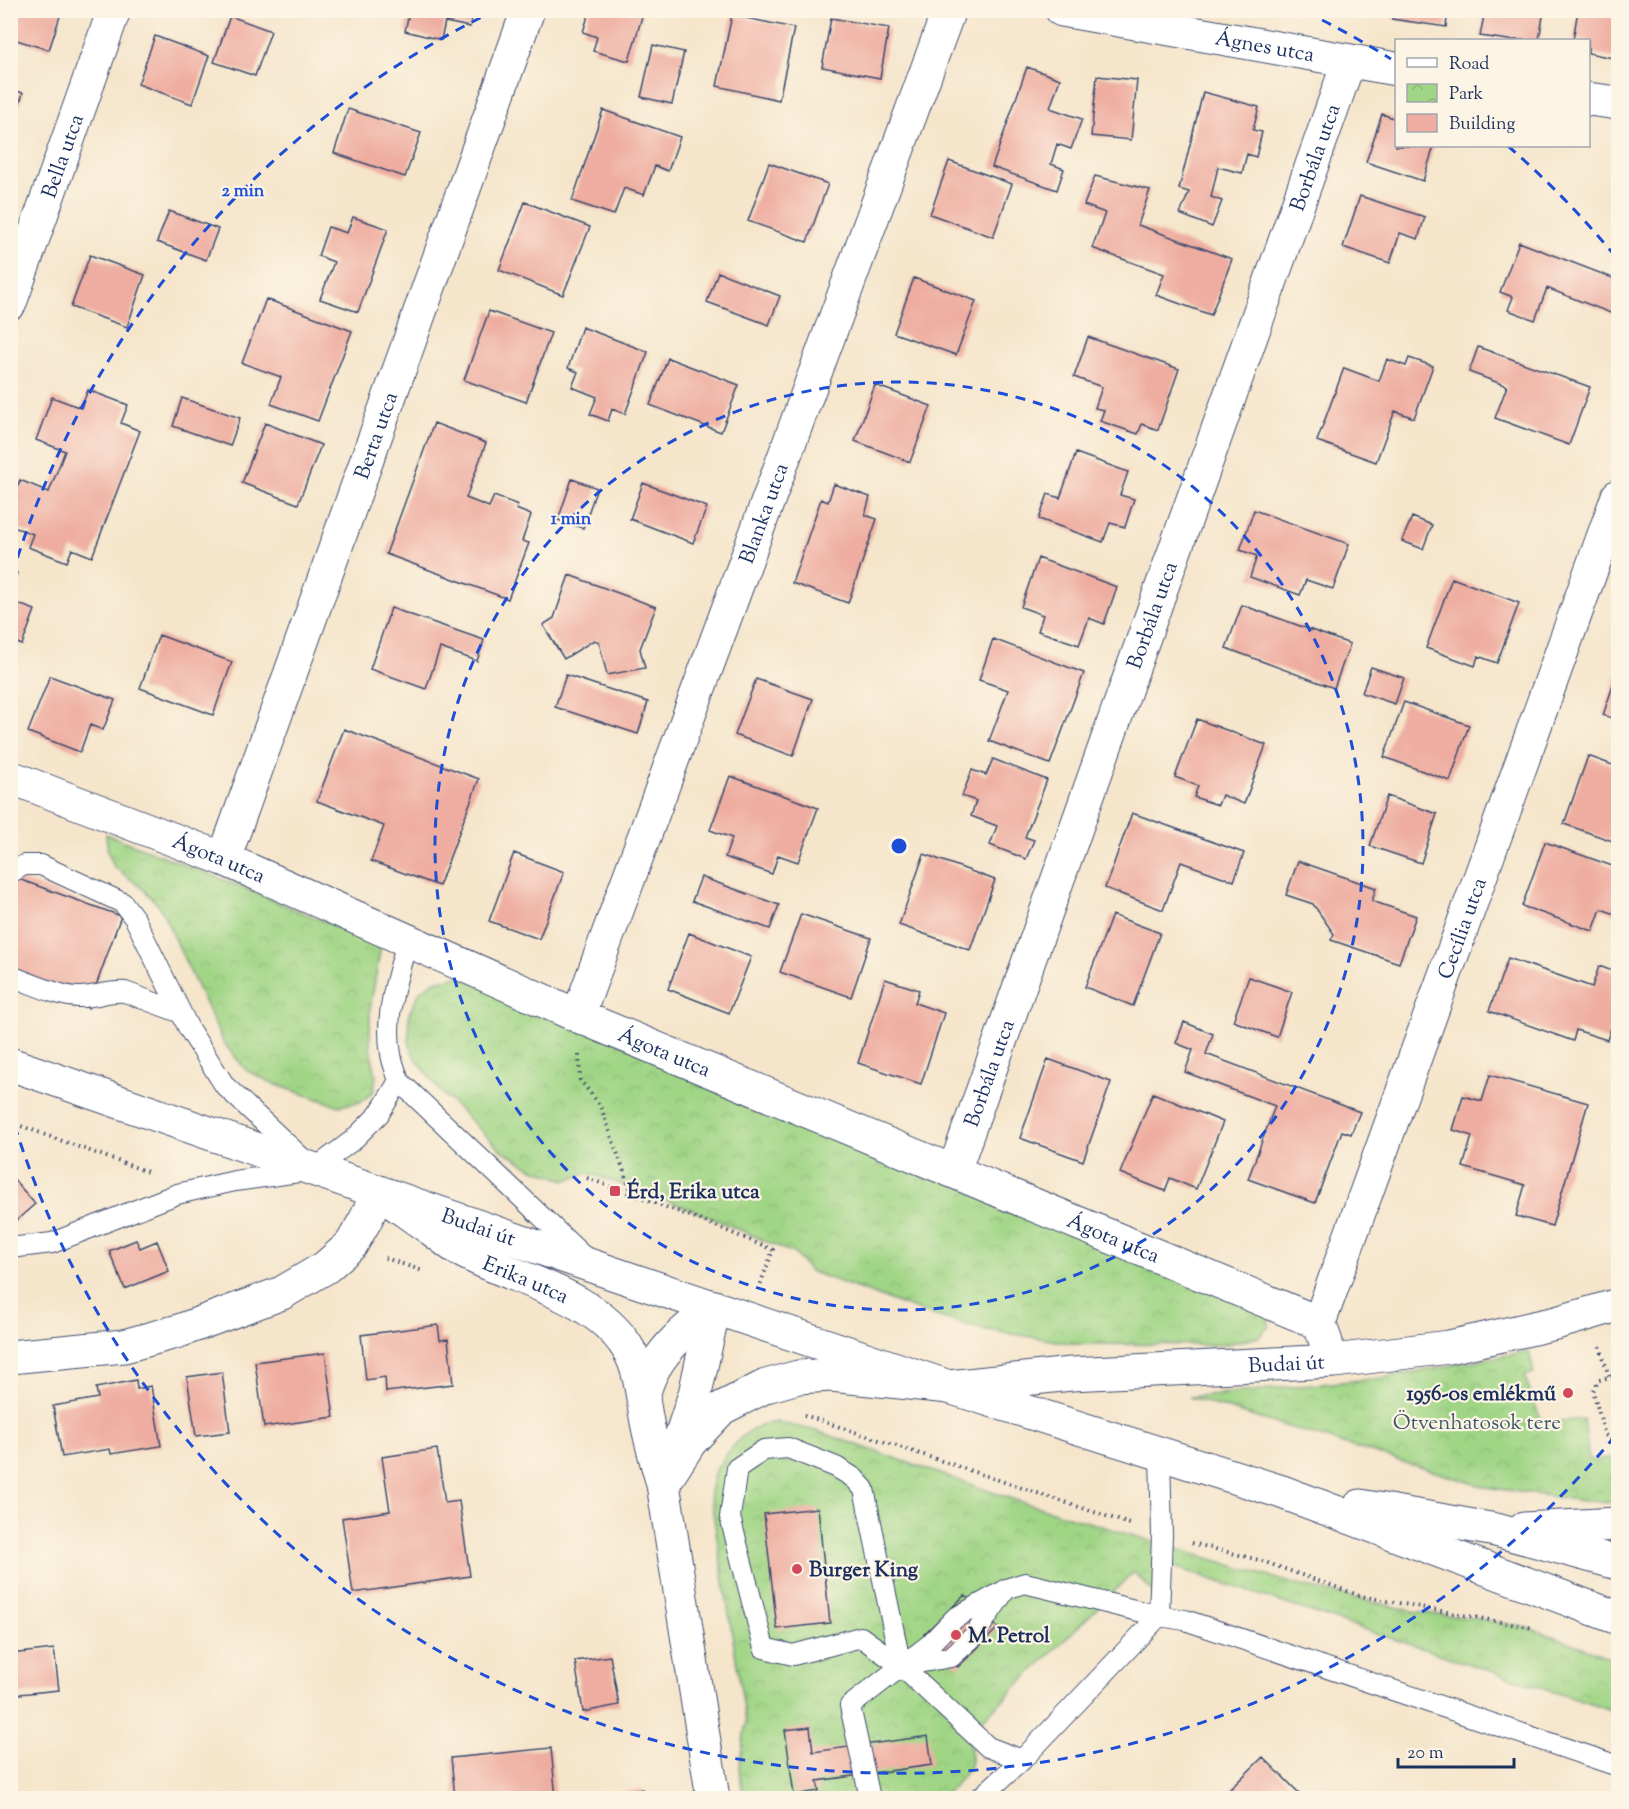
<svg xmlns="http://www.w3.org/2000/svg" width="1629" height="1809" font-family="'Sorts Mill Goudy',serif">
  <defs>
    <pattern id="park-crowns" width="20" height="18" patternUnits="userSpaceOnUse" patternTransform="scale(1.5)"><rect width="20" height="18" fill="#a0d585"/><path d="M2 6a3 3 0 1 1 6 0M12 15a3 3 0 1 1 6 0" fill="none" stroke="#89b775"/></pattern>
  </defs>
  <rect width="100%" height="100%" fill="#fcf5e5"/>
  <filter id="ink" filterUnits="userSpaceOnUse"><feTurbulence type="fractalNoise" baseFrequency=".0167" numOctaves="2"/><feDisplacementMap in="SourceGraphic" scale="12" xChannelSelector="R" yChannelSelector="G"/><feConvolveMatrix kernelMatrix="1 2 1 2 8 2 1 2 1" color-interpolation-filters="sRGB"/></filter>
  <filter id="wash" filterUnits="userSpaceOnUse"><feTurbulence type="fractalNoise" baseFrequency=".008" numOctaves="4" result="noise"/><feDisplacementMap in="SourceGraphic" scale="24" xChannelSelector="R" yChannelSelector="G"/><feGaussianBlur stdDeviation="1.35" result="paint"/><feColorMatrix in="noise" values="0 0 0 0 0 0 0 0 0 0 0 0 0 0 0 0 0 1.4 0 .05"/><feComposite in="paint" operator="in"/></filter>
  <g filter="url(#wash)">
    <rect width="100%" height="100%" fill="#f5e5cb"/>
    <path fill="url(#park-crowns)" stroke="#5e8272" stroke-width="1.5" d="M106,834L222,879L381,945L370,1010V1048L376,1075L374,1091L361,1102L339,1106L277,1085L247,1071L223,1042L160,907L142,888L114,867L108,852Z
      M458,976L1268,1314L1269,1326L1259,1337L1221,1345L1076,1344L981,1329L929,1314L809,1271L795,1254L696,1211L589,1173L565,1180L531,1168L500,1149L440,1091L414,1056L409,1043V1014L420,991L435,981Z
      M1529,1351L1534,1373L1524,1376L1542,1423L1584,1419L1589,1460L1618,1459V1502L1584,1501L1485,1487L1189,1397L1382,1378Z
      M776,1422L817,1431L1015,1500L1294,1584L1417,1612L1480,1619L1532,1629L1618,1660V1713L1165,1564L1154,1593L1134,1572L967,1735C969,1744 973,1756 970,1765C965,1777 950,1789 941,1798H745L743,1796L739,1767L746,1722L710,1493L714,1473L724,1458L741,1437L760,1425Z"/>
    <g id="blocks">
      <path fill="#eeada0" d="M10,10H62L49,50L10,38Z
        M402,10H474L470,27L445,22L441,40L405,31L409,13Z
        M590,10H644L629,61L593,51L597,37L583,32Z
        M1393,10H1448L1446,27L1392,19Z
        M1485,10H1544L1539,40H1509L1480,36Z
        M1578,10H1618V59L1588,53V40H1573Z
        M732,15L794,28L779,100L717,86Z
        M230,16L271,31L255,76L214,62Z
        M831,18L889,28L880,78L822,67Z
        M155,36L209,56L192,104L138,84Z
        M653,45L684,52L672,104L641,97Z
        M1027,67L1060,79L1050,108L1082,119L1071,149L1057,144L1051,164L1064,169L1057,190L992,167Z
        M1097,76L1137,80L1131,140L1091,136Z
        M10,89L23,93L11,131H10Z
        M1203,92L1259,107L1253,130L1262,132L1256,157L1247,154L1242,173L1218,167L1211,197L1222,201L1212,227L1180,214L1189,192L1179,189Z
        M348,109L421,133L405,177L334,153Z
        M603,110L680,137L668,171L655,166L644,195L624,188L614,215L572,201Z
        M1382,114L1396,119V146H1434L1423,181L1366,162Z
        M949,161L1012,184L993,237L930,214Z
        M769,163L828,184L807,242L748,221Z
        M1095,176L1150,190L1138,225L1232,259L1211,315L1156,295L1164,274L1092,248L1105,213L1084,205Z
        M1360,196L1425,217L1418,239L1400,233L1390,263L1343,247Z
        M525,202L590,227L563,295L499,270Z
        M169,211L218,229L206,260L157,242Z
        M353,217L388,229L358,312L320,299L334,262L318,256L328,227L347,233Z
        M1519,242L1618,280V316L1547,288L1535,320L1508,310L1513,297L1500,292Z
        M90,255L145,275L127,327L71,307Z
        M718,272L780,296L769,325L707,302Z
        M914,278L976,301L956,355L894,333Z
        M266,299L352,331L318,421L271,404L281,377L242,363Z
        M489,311L551,333L526,402L464,380Z
        M582,327L648,352L625,414L612,409L608,421L590,414L597,397L572,387L578,372L568,368Z
        M1088,337L1179,369L1158,430L1142,424L1138,434L1100,421L1104,410L1095,408L1102,387L1074,377Z
        M1478,347L1590,387L1569,445L1495,418L1507,386L1469,372Z
        M668,358L739,385L721,432L650,405Z
        M1409,358L1433,366L1414,418L1395,411L1376,462L1317,441L1344,368L1379,381L1387,359L1406,366Z
        M875,385L931,406L910,462L855,441Z
        M88,390L128,405L121,423L140,431L92,557L72,549L67,562L28,547L33,534L10,526V506L20,480L49,492L65,451L36,440L52,397L81,408Z
        M182,398L240,418L230,446L173,426Z
        M265,423L321,445L298,504L242,483Z
        M434,423L486,443L466,498L489,507L494,496L518,505L516,509L531,515L522,541L529,543L508,599L386,554Z
        M1076,453L1128,472L1120,495L1134,499L1125,527L1110,523L1103,542L1039,519L1048,494L1060,498Z
        M572,479L597,488L583,528L558,520Z
        M643,483L707,507L693,543L630,519Z
        M834,484L870,497L865,515L877,519L848,603L792,583L821,499L828,502Z
        M1254,510L1349,544L1333,589L1306,580L1300,595L1250,577L1257,556L1240,550Z
        M1412,517L1432,525L1423,549L1402,541Z
        M1038,558L1117,587L1104,624L1089,618L1079,645L1038,631L1043,615L1021,607Z
        M10,571L17,573L11,589H10Z
        M569,575L656,607L640,649L645,668L607,675L599,642L594,640L564,659L543,625L554,618Z
        M1452,578L1519,603L1497,663L1478,656L1475,666L1426,648Z
        M10,601L35,610L22,645L10,640Z
        M1242,605L1350,644L1334,688L1226,648Z
        M391,608L484,640L477,661L440,648L426,689L370,669Z
        M159,635L232,662L213,715L140,688Z
        M993,639L1084,673L1050,764L989,741L1008,690L979,680Z
        M1371,667L1404,678L1395,704L1362,693Z
        M1618,671V720L1603,715Z
        M566,675L648,702L638,734L555,707Z
        M50,676L115,700L103,730L90,725L80,752L28,732Z
        M756,679L813,699L793,756L735,735Z
        M1404,702L1469,725L1450,781L1384,757Z
        M1197,719L1266,745L1244,804L1222,795L1218,805L1194,797L1198,786L1175,777Z
        M344,729L479,779L439,886L371,861L384,826L317,801Z
        M1588,756L1618,767V843L1564,824Z
        M993,759L1047,780L1025,837L1034,840L1026,859L990,845L997,826L971,816L976,801L962,796L972,770L986,775Z
        M730,776L818,808L798,862L778,855L772,874L725,857L732,838L710,830Z
        M1387,796L1437,814L1421,863L1370,846Z
        M1132,813L1244,853L1234,881L1181,862L1163,910L1105,888Z
        M1545,842L1618,868V915L1601,909L1593,931L1522,906Z
        M514,853L564,872L539,939L489,921Z
        M924,854L995,880L970,950L899,925Z
        M1298,861L1376,888L1372,901L1416,916L1399,963L1331,940L1334,934L1313,904L1286,895Z
        M10,876L121,916L88,1008L10,980Z
        M701,877L779,905L770,929L692,901Z
        M801,914L871,938L851,997L780,972Z
        M1112,915L1160,933L1133,1006L1085,987Z
        M689,933L751,957L729,1013L668,989Z
        M1508,958L1592,987L1599,966L1618,973V1007L1607,1040L1576,1030L1573,1041L1489,1011Z
        M1249,977L1292,992L1277,1037L1233,1021Z
        M885,979L919,990L915,1003L944,1013L921,1084L858,1063Z
        M1184,1022L1213,1034L1206,1054L1360,1112L1351,1134L1342,1131L1315,1203L1248,1179L1275,1106L1185,1072L1193,1050L1176,1043Z
        M1048,1059L1111,1082L1083,1161L1020,1138Z
        M1490,1075L1588,1103L1552,1226L1516,1216L1525,1185L1463,1167L1472,1136L1453,1130L1463,1096L1482,1101Z
        M1153,1093L1223,1122L1196,1189L1170,1178L1165,1191L1120,1173Z
        M10,1175L35,1204L10,1226Z
        M136,1240L140,1248L157,1241L169,1271L125,1289L109,1251Z
        M438,1325L440,1340L448,1339L453,1384L386,1392L385,1377L366,1380L361,1335Z
        M325,1353L334,1417L264,1427L255,1362Z
        M222,1372L230,1432L196,1436L187,1377Z
        M136,1380L137,1389L151,1386L161,1446L111,1454L110,1449L62,1457L53,1406L98,1398L96,1388Z
        M437,1449L445,1503L459,1501L470,1576L353,1593L342,1518L390,1511L382,1457Z
        M818,1508L830,1623L777,1629L764,1514Z
        M965,1595L998,1628L958,1667L924,1634Z
        M54,1649L59,1690L10,1695V1654Z
        M610,1656L619,1705L583,1712L575,1661Z
        M810,1727L813,1752L928,1736L932,1765L817,1781L819,1791L794,1795L785,1730Z
        M551,1748L556,1798H455L451,1758Z
        M1263,1757L1304,1798H1226L1223,1796Z
        M642,1789L644,1798H619L618,1793Z"/>
    </g>
  </g>
  <g filter="url(#ink)">
    <use href="#blocks" fill-opacity="0" stroke="#3c4a6e" stroke-width="1.5"/>
    <g fill="none" stroke-linecap="round" stroke-linejoin="round">
      <defs>
        <path id="service" d="M10,873L24,865H41L123,903L135,919L189,1029L225,1086L303,1159
          M10,976C29,982 59,997 78,997C94,998 109,990 125,992L179,1012
          M399,1081C397,1073 392,1063 391,1054C384,1016 397,976 408,940
          M10,1248L52,1243L177,1194L235,1181L313,1170L353,1140L379,1114L399,1081L584,1257
          M901,1666L864,1489L854,1478L836,1467L788,1448L764,1450L737,1468L730,1517L764,1648L793,1655L861,1637L901,1666L988,1747L1022,1760
          M901,1666L951,1657L973,1637L1006,1589L1025,1583L1159,1616L1185,1620L1618,1766
          M870,1798L850,1706L929,1645L955,1618L1002,1592
          M980,1798L1022,1760L1159,1616L1162,1535L1160,1455"/>
        <g id="minor">
          <path id="s1" d="M1062,10L1396,69"/>
          <path d="M1588,99L1618,103"/>
          <path id="s2" d="M10,303L114,10"/>
          <path id="s3" d="M10,777L224,859L578,1016L1319,1323"/>
          <path id="s4" d="M224,859L528,10"/>
          <path id="s5" d="M578,1016L949,10"/>
          <path id="s6" d="M954,1171L1349,61"/>
          <path id="s7" d="M1326,1342L1319,1323L1618,496"/>
          <path id="s8" d="M10,1357L124,1346L179,1331L282,1293L326,1267L351,1245L366,1219L378,1192C397,1205 415,1218 434,1231C444,1238 453,1247 464,1252C516,1280 594,1294 627,1347C641,1369 642,1397 647,1422C651,1443 657,1463 663,1484L713,1798"/>
          <path d="M643,1395C646,1386 649,1376 654,1368C668,1343 692,1325 714,1307"/>
          <path d="M677,1449L695,1394L714,1307"/>
          <path id="s9" d="M663,1484L690,1442L722,1408L766,1386L798,1377L831,1375L949,1387L1071,1374L1334,1361L1449,1347L1556,1323L1618,1305"/>
        </g>
        <g id="secondary">
          <path id="s10" d="M10,1064L615,1274L949,1387L1282,1492L1618,1618"/>
          <path d="M1360,1506L1496,1530L1618,1563"/>
          <path d="M1524,1529L1618,1524"/>
        </g>
      </defs>
      <use href="#service" stroke="#3c4a6e" stroke-width="22"/>
      <use href="#minor" stroke="#3c4a6e" stroke-width="35"/>
      <use href="#secondary" stroke="#3c4a6e" stroke-width="35"/>
      <path stroke="#3c4a6e" stroke-width="4" stroke-dasharray="1.5 4.5" stroke-linecap="butt" d="M579,1055L580,1080L600,1105L632,1194
        M10,1122L148,1172
        M587,1178L701,1220L773,1250L760,1285
        M385,1258L423,1271
        M1600,1346L1609,1377
        M1618,1375L1599,1380L1593,1391L1605,1435L1614,1441H1618
        M804,1415L1133,1525
        M1192,1543L1259,1560L1361,1596L1533,1628"/>
      <use href="#service" stroke="#fff" stroke-width="20"/>
      <use href="#minor" stroke="#fff" stroke-width="33"/>
      <use href="#secondary" stroke="#fff" stroke-width="33"/>
    </g>
  </g>
  <g fill="none" stroke="#1d4ed8" stroke-width="3" stroke-dasharray="10 8">
    <circle cx="899" cy="846" r="464"/>
    <path d="M1615 1436A928 928 0 0 1 12 1117M12 575A928 928 0 0 1 492 12M1306 12A928 928 0 0 1 1391 59M1508 146A928 928 0 0 1 1615 256"/>
  </g>
  <g fill="#d1495b" stroke="#fcf5e5" stroke-width="2">
    <rect x="609" y="1185" width="12" height="12" rx="3"/>
    <circle cx="1568" cy="1393" r="6"/>
    <circle cx="797" cy="1569" r="6"/>
    <circle cx="956" cy="1635" r="6"/>
  </g>
  <g text-anchor="middle" stroke-width="4.5" stroke-linejoin="round" paint-order="stroke">
    <g font-size="21" fill="#1b2f5e" stroke="#fcf5e5">
      <text dy="7" stroke="none"><textPath href="#s1" startOffset="206">Ágnes utca</textPath></text>
      <text dy="7" stroke="none"><textPath href="#s2" startOffset="156">Bella utca</textPath></text>
      <text dy="7" stroke="none"><textPath href="#s6" startOffset="1076">Borbála utca</textPath></text>
      <text dy="7" stroke="none"><textPath href="#s4" startOffset="450">Berta utca</textPath></text>
      <text dy="7" stroke="none"><textPath href="#s5" startOffset="536">Blanka utca</textPath></text>
      <text dy="7" stroke="none"><textPath href="#s6" startOffset="590">Borbála utca</textPath></text>
      <text dy="7" stroke="none"><textPath href="#s3" startOffset="224">Ágota utca</textPath></text>
      <text dy="7" stroke="none"><textPath href="#s7" startOffset="440">Cecília utca</textPath></text>
      <text dy="7" stroke="none"><textPath href="#s3" startOffset="710">Ágota utca</textPath></text>
      <text dy="7" stroke="none"><textPath href="#s6" startOffset="104">Borbála utca</textPath></text>
      <text dy="7" stroke="none"><textPath href="#s10" startOffset="496">Budai út</textPath></text>
      <text dy="7" stroke="none"><textPath href="#s3" startOffset="1196">Ágota utca</textPath></text>
      <text dy="7" stroke="none"><textPath href="#s8" startOffset="598">Erika utca</textPath></text>
      <text dy="7" stroke="none"><textPath href="#s9" startOffset="669">Budai út</textPath></text>
    </g>
    <g font-size="21" font-weight="bold" fill="#1b2f5e" stroke="#fcf5e5" text-anchor="start">
      <text x="627" y="1198">Érd, Erika utca</text>
      <text x="1556" y="1400" text-anchor="end">1956-os emlékmű</text>
      <text x="809" y="1576">Burger King</text>
      <text x="968" y="1642">M. Petrol</text>
    </g>
    <g font-size="21" fill="#3c5868" stroke="#fcf5e5">
      <text x="1477" y="1429">Ötvenhatosok tere</text>
    </g>
  </g>
  <circle cx="899" cy="846" r="9" fill="#1d4ed8" stroke="#fcf5e5" stroke-width="3"/>
  <g font-size="18" text-anchor="middle" font-weight="bold" fill="#1d4ed8" stroke="#fcf5e5" stroke-width="4.5" stroke-linejoin="round" paint-order="stroke">
    <text x="243" y="196">2 min</text>
    <text x="571" y="524">1 min</text>
  </g>
  <rect width="1629" height="1809" fill="none" stroke="#fcf5e5" stroke-width="36"/>
  <rect x="1395" y="39" width="195" height="108" fill="#fcf5e5" stroke="#a2a6af" stroke-width="1.5"/>
  <rect x="1407" y="58" width="30" height="9" fill="#ffffff" stroke="#a2a6af" stroke-width="1.5"/>
  <text x="1449" y="69" font-size="18" fill="#1b2f5e">Road</text>
  <rect x="1407" y="84" width="30" height="18" fill="url(#park-crowns)" stroke="#a2a6af" stroke-width="1.5"/>
  <text x="1449" y="99" font-size="18" fill="#1b2f5e">Park</text>
  <rect x="1407" y="114" width="30" height="18" fill="#eeada0" stroke="#a2a6af" stroke-width="1.5"/>
  <text x="1449" y="129" font-size="18" fill="#1b2f5e">Building</text>
  <path d="M1398 1758v9h116v-9" fill="none" stroke="#1b2f5e" stroke-width="3"/>
  <text x="1407" y="1758" font-size="18" fill="#1b2f5e" stroke="#fcf5e5" stroke-width="4.5" paint-order="stroke">20 m</text>
</svg>
